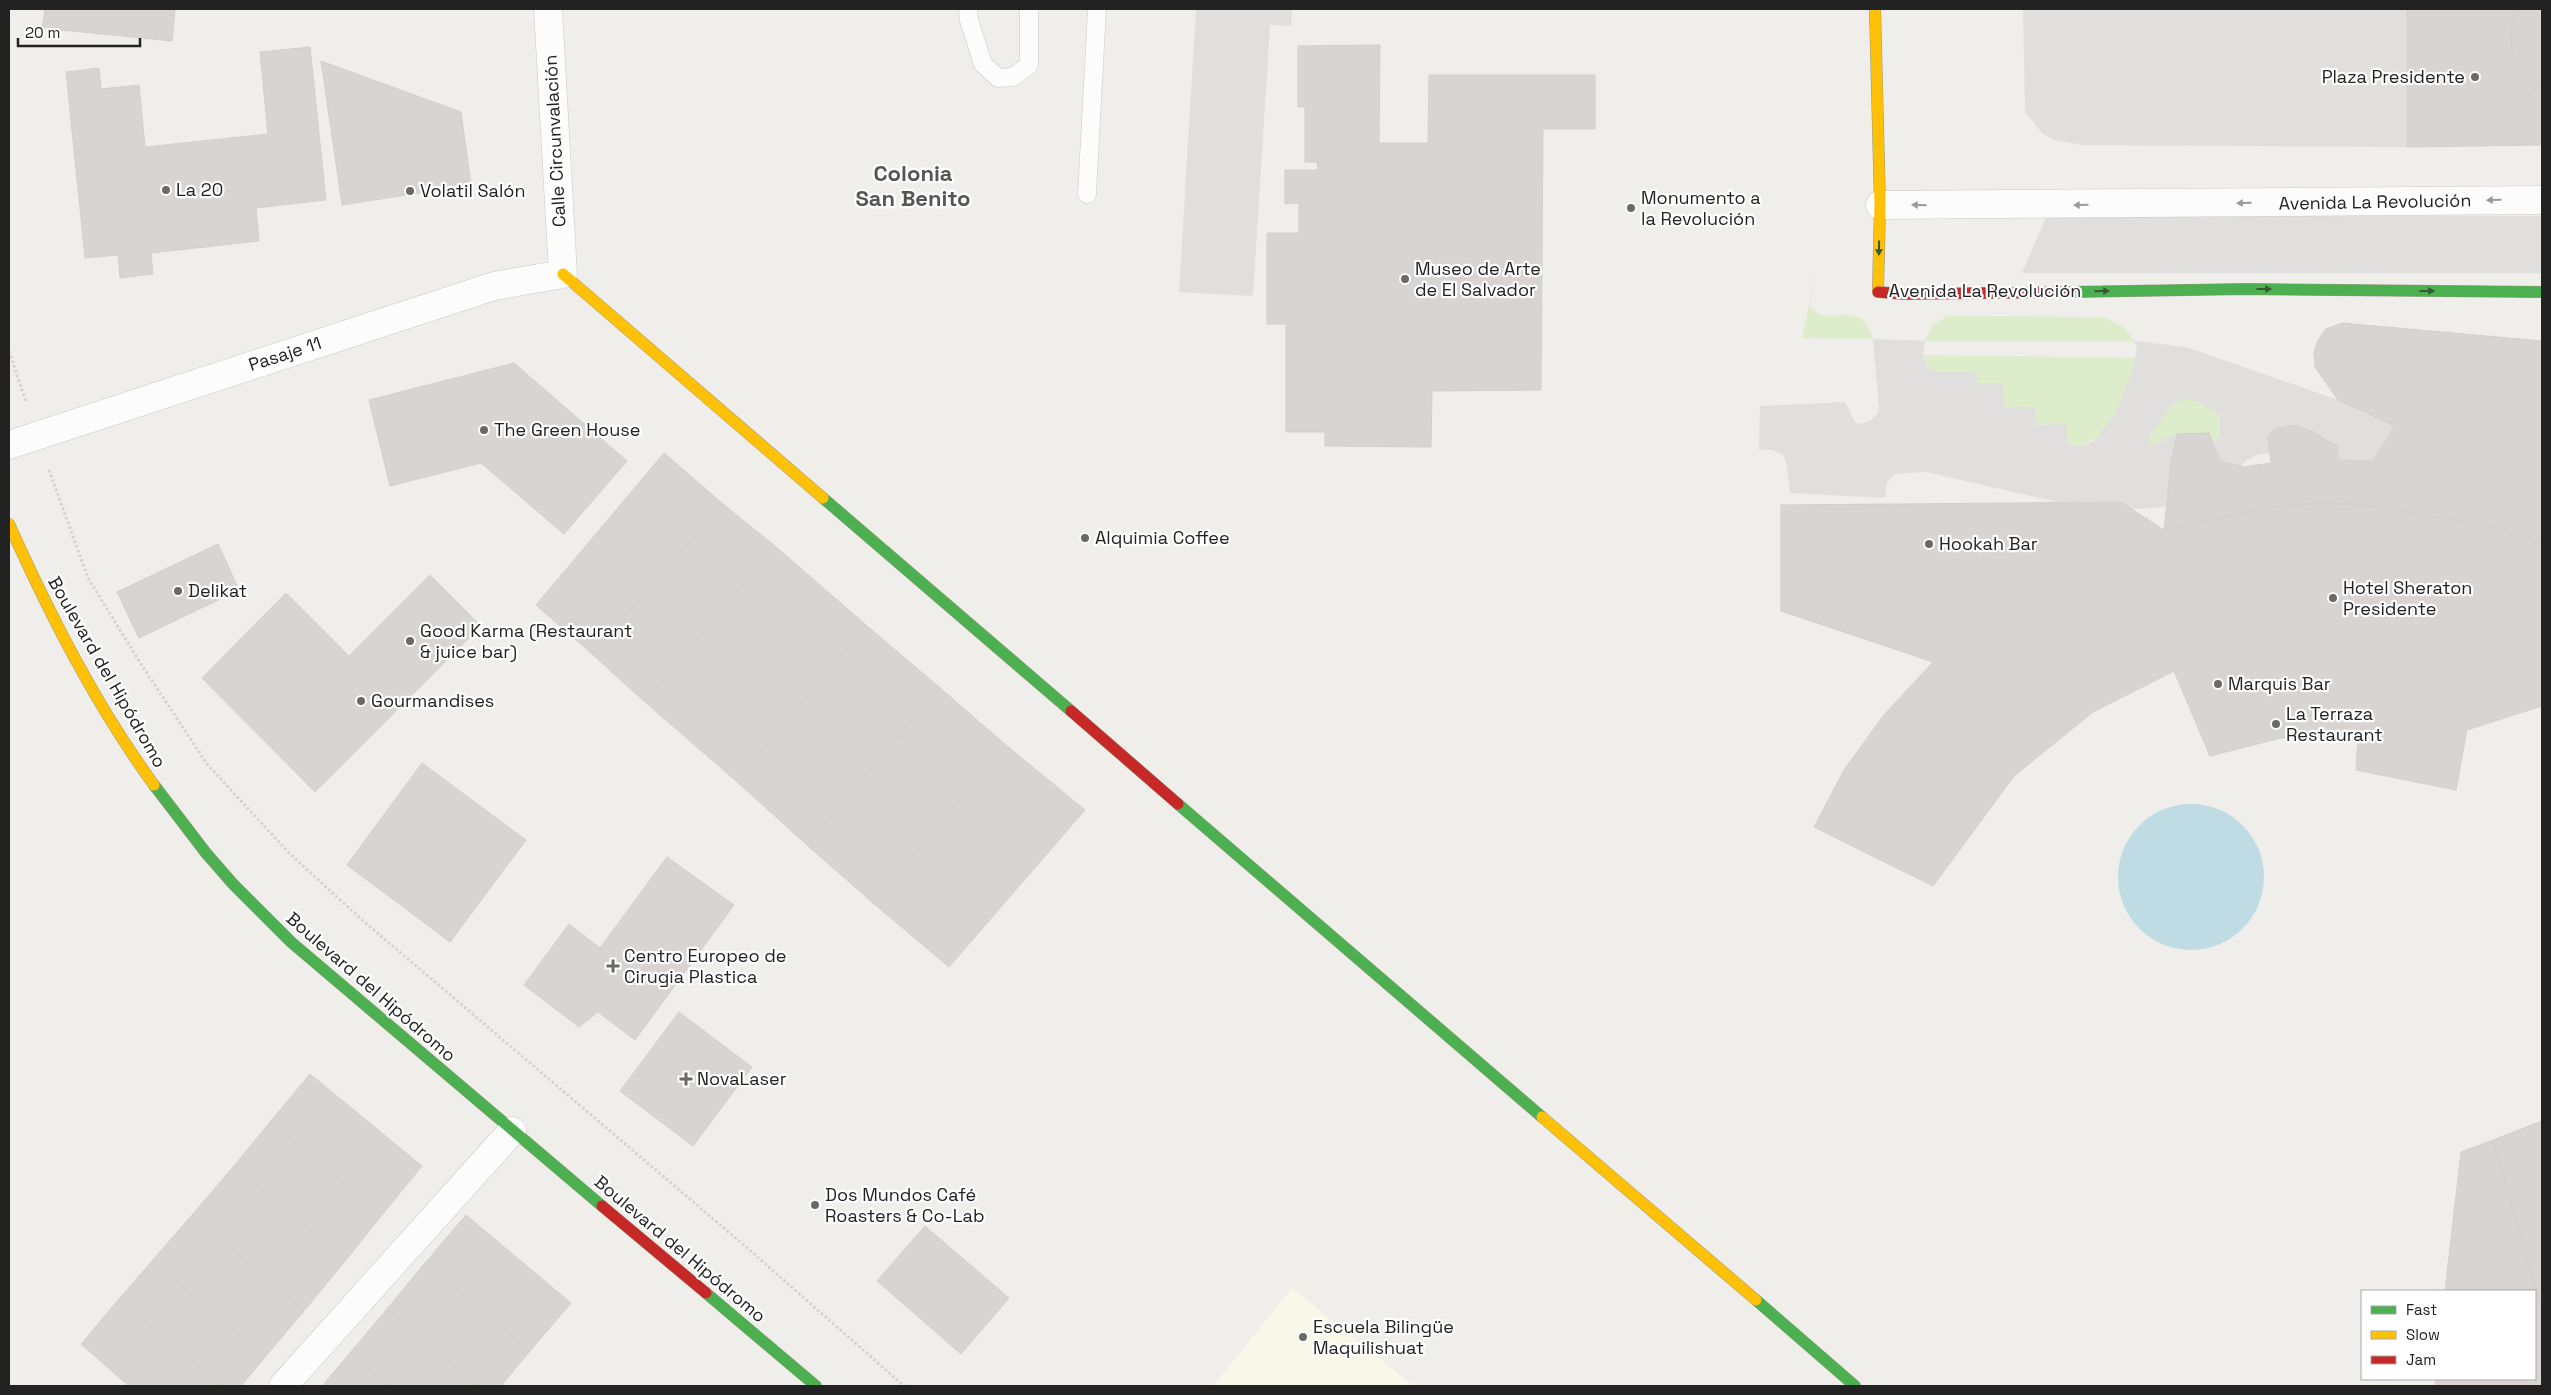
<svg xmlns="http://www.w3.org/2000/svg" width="2551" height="1395" font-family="'Space Grotesk',sans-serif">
  <rect width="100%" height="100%" fill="#f0eeeb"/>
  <path fill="#f8f7e8" d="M1292,1288L1413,1386H1213Z"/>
  <path fill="#ddeccb" d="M1817,269L1810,306C1823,326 1849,306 1864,321C1869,326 1871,333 1873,339L1802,338Z
    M1948,316L2104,317L2124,327L2134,341H1925L1933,324Z
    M1923,355L2136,358C2129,388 2110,445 2074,446L2067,442L2065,423L2037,425L2005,408L1978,383L1976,371L1937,372L1927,367Z
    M2183,398C2207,399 2234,421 2213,444L2177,434L2150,446L2149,437L2171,406Z"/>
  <path fill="#e0dfde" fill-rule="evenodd" d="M1196,9H1292L1291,26L1270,25L1253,296L1179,292Z
    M2023,9H2407V147L2081,145L2054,140L2042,133L2025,112Z
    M2047,215L2542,216V273H2022Z
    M1873,339L1925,341L1923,355L1927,367L1937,372L1976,371L1978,383H2002L2005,408L2034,407L2037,425L2066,423L2067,442L2074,446L2084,445L2094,441L2115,414L2133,370L2137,347L2134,341L2186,347L2338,400L2395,426L2373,461L2293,460L2278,453L2259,454L2245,461L2235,473L2169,506L2141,509L2091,507L2057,502L1926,472L1895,474L1887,483L1885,498L1790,493L1786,461L1782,454L1771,450L1759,449L1760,406L1845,402L1855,422L1859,424L1870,421L1877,414L1879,407ZM2183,398L2199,402L2214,411L2220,419V435L2213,444L2209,433L2177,434L2150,446L2149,437L2171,406Z"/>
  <path fill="#bfdbe3" d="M2118 877a73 73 0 1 1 146 0a73 73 0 1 1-146 0Z"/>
  <path fill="#d7d4d2" stroke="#d3d0cc" d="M45,9H175L172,41L42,28Z
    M2407,9H2542V145L2407,147Z
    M2519,9H2542V87L2538,84L2530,95L2506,79L2518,64L2512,55L2511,38L2513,20Z
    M1380,45L1379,143H1428L1429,75H1595V129H1543L1541,390L1432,391L1431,447L1325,446V432H1286V324H1267V233H1299V203L1285,204V170H1318L1317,162H1305V107H1298V46Z
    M310,47L326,200L256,208L259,241L151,253L153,274L120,278L118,255L85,258L66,72L99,68L101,89L139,85L145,147L268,134L260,52Z
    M321,61L461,112L471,185L342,205Z
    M2342,323L2542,341V544L2501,528L2375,506L2326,503L2293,505L2253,511L2164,530L2171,464L2177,434L2209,433L2220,461L2243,467L2271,463L2268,438L2270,434L2276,429L2294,425L2311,431L2338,447V460L2373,461L2395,426L2338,400L2315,367L2314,353L2318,340L2326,329Z
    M514,363L627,461L564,534L481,463L390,486L369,400Z
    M664,453L723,504L592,654L536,605Z
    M2121,502L2164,530L2253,511L2293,505L2326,503L2375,506L2501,528L2542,544V706L2467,730L2456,790L2356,770L2358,737L2281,738L2210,756L2174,671L2093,712L2014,776L1933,886L1814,827L1844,770L1883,716L1933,662L1781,611V505Z
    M723,504L775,546L645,702L592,654Z
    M218,544L239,590L139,638L117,592Z
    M775,546L866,625L736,781L645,702Z
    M430,575L481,626L315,792L202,678L286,593L349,656Z
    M866,625L939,687L807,845L736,781Z
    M939,687L1006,745L873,903L807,845Z
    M1006,745L1085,810L949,967L873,903Z
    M422,763L526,840L450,942L347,865Z
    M667,857L734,905L635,1040L598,1012L579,1027L524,985L569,924L600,948Z
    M679,1012L752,1067L693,1146L620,1091Z
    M310,1074L422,1166L382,1215L270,1122Z
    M2542,1121V1310L2493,1140Z
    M270,1122L382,1215L346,1260L234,1166Z
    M2493,1140L2542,1310V1386H2435L2436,1379H2535V1291H2445L2461,1152Z
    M234,1166L346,1260L304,1311L192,1215Z
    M192,1215L304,1311L265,1357L152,1261Z
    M466,1215L571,1303L530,1351L425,1263Z
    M925,1226L1009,1298L961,1354L877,1281Z
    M152,1261L265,1357L241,1386H222L119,1299Z
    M425,1263L530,1351L501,1386H479L387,1309Z
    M119,1299L222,1386H129L81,1344Z
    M387,1309L479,1386H388L350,1353Z
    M350,1353L388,1386H322Z"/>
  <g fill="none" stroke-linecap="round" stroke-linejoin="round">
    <defs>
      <path id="lane" d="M968,9L969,20L983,64L998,78L1013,77L1029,65V9
        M1087,194L1097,9"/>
      <path id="street" d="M1880,205L2542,200
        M9,445L494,286L563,274L548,9
        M283,1386L512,1131"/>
      <path id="fast" d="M2069,292L2248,289L2542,292
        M823,498L1071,711
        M154,785L206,853L233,884L291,942L602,1206
        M1178,804L1542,1117
        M706,1293L816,1386
        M1756,1300L1855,1386"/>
      <path id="slow" d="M1875,9L1880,205L1878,292
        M563,274L823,498
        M9,524C50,615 95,704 154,785
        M1542,1117L1756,1300"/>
      <path id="jam" d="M1878,292L1904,294L2069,292
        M1071,711L1178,804
        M602,1206L706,1293"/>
    </defs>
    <use href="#lane" stroke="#c9c8c7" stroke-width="19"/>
    <use href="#street" stroke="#c9c8c7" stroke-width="29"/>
    <use href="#fast" stroke="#999a82" stroke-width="12"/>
    <use href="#slow" stroke="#999a82" stroke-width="12"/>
    <use href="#jam" stroke="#999a82" stroke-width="12"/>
    <path stroke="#dccecd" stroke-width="3" stroke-dasharray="2.5 2.5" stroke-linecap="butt" d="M9,351L26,402
      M49,470L88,578L141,664L207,764L289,853L361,919L745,1246L904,1386"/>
    <use href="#lane" stroke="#fdfcfc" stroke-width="18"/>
    <use href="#street" stroke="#fdfcfc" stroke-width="28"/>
    <use href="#fast" stroke="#4caf50" stroke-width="11"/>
    <use href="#slow" stroke="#ffc107" stroke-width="11"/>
    <use href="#jam" stroke="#c62828" stroke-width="11"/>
  </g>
  <defs><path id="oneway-solid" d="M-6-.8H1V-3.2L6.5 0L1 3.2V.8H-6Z" transform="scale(1.25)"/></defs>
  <g fill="#9a9a9a">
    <use href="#oneway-solid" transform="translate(2494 200) rotate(179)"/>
    <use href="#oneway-solid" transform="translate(2244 203) rotate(179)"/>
    <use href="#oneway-solid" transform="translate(1919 205) rotate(-179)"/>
    <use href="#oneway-solid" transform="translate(2081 205) rotate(179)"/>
  </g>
  <g fill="#335a34">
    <use href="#oneway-solid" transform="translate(1879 248) rotate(91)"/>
    <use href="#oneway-solid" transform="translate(2264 289)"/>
    <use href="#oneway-solid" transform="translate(2102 291) rotate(-1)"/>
    <use href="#oneway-solid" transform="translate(2427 291)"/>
  </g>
  <g fill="#6a6968" stroke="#fff" stroke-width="2">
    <circle cx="2475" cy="77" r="5"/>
    <circle cx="166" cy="190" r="5"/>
    <circle cx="410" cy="191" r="5"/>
    <circle cx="1631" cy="208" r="5"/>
    <circle cx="1405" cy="279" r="5"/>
    <circle cx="484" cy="430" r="5"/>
    <circle cx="1085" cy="538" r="5"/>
    <circle cx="1929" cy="544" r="5"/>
    <circle cx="178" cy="591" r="5"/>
    <circle cx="2333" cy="598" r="5"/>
    <circle cx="410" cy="641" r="5"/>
    <circle cx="2218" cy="684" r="5"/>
    <circle cx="361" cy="701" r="5"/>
    <circle cx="2276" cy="724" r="5"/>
    <path d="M610.5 958.5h5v5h5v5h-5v5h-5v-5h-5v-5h5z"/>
    <path d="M683.5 1071.5h5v5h5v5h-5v5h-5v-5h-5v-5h5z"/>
    <circle cx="815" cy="1205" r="5"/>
    <circle cx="1303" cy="1337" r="5"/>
  </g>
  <g text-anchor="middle" stroke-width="4.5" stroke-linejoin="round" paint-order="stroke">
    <g font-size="18" fill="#222" stroke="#fff" text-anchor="start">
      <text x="2465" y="83" text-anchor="end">Plaza Presidente</text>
      <text x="176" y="196">La 20</text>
      <text x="420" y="197">Volatil Salón</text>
      <text x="1641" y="204">Monumento a<tspan x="1641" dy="21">la Revolución</tspan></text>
      <text x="1415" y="275">Museo de Arte<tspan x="1415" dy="21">de El Salvador</tspan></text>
      <text x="494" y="436">The Green House</text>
      <text x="1095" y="544">Alquimia Coffee</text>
      <text x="1939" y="550">Hookah Bar</text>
      <text x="2343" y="594">Hotel Sheraton<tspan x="2343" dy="21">Presidente</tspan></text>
      <text x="188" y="597">Delikat</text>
      <text x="420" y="637">Good Karma (Restaurant<tspan x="420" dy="21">&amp; juice bar)</tspan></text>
      <text x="2228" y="690">Marquis Bar</text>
      <text x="371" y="707">Gourmandises</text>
      <text x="2286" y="720">La Terraza<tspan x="2286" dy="21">Restaurant</tspan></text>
      <text x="624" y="962">Centro Europeo de<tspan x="624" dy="21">Cirugia Plastica</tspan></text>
      <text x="697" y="1085">NovaLaser</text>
      <text x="825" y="1201">Dos Mundos Café<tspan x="825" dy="21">Roasters &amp; Co-Lab</tspan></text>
      <text x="1313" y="1333">Escuela Bilingüe<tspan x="1313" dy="21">Maquilishuat</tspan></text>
    </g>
    <g font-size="18" fill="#222" stroke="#fff">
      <text transform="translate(555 141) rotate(-93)" y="6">Calle Circunvalación</text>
      <text transform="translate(2375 202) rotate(-1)" y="6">Avenida La Revolución</text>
      <text x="1985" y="297">Avenida La Revolución</text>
      <text transform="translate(285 354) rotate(-18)" y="6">Pasaje 11</text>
      <text transform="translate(107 672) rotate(60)" y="6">Boulevard del Hipódromo</text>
      <text transform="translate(371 987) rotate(41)" y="6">Boulevard del Hipódromo</text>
      <text transform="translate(680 1249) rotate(40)" y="6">Boulevard del Hipódromo</text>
    </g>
    <g font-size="22" font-weight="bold" fill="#555" stroke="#fff">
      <text x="913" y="181">Colonia<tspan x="913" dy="25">San Benito</tspan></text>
    </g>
  </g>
  <rect width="2551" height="1395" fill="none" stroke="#222222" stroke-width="20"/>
  <rect x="2361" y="1290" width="175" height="90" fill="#ffffff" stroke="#a7a7a7"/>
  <rect x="2371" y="1306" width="25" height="8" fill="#4caf50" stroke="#a7a7a7"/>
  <text x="2406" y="1315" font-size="15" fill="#222222">Fast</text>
  <rect x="2371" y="1331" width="25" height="8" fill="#ffc107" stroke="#a7a7a7"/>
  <text x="2406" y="1340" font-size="15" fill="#222222">Slow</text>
  <rect x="2371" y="1356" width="25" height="8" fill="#c62828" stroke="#a7a7a7"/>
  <text x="2406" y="1365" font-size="15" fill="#222222">Jam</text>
  <path d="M18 38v8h122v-8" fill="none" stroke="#222222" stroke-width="2.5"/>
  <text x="25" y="38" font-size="15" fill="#222222" stroke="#ffffff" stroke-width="4" paint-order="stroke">20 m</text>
</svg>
